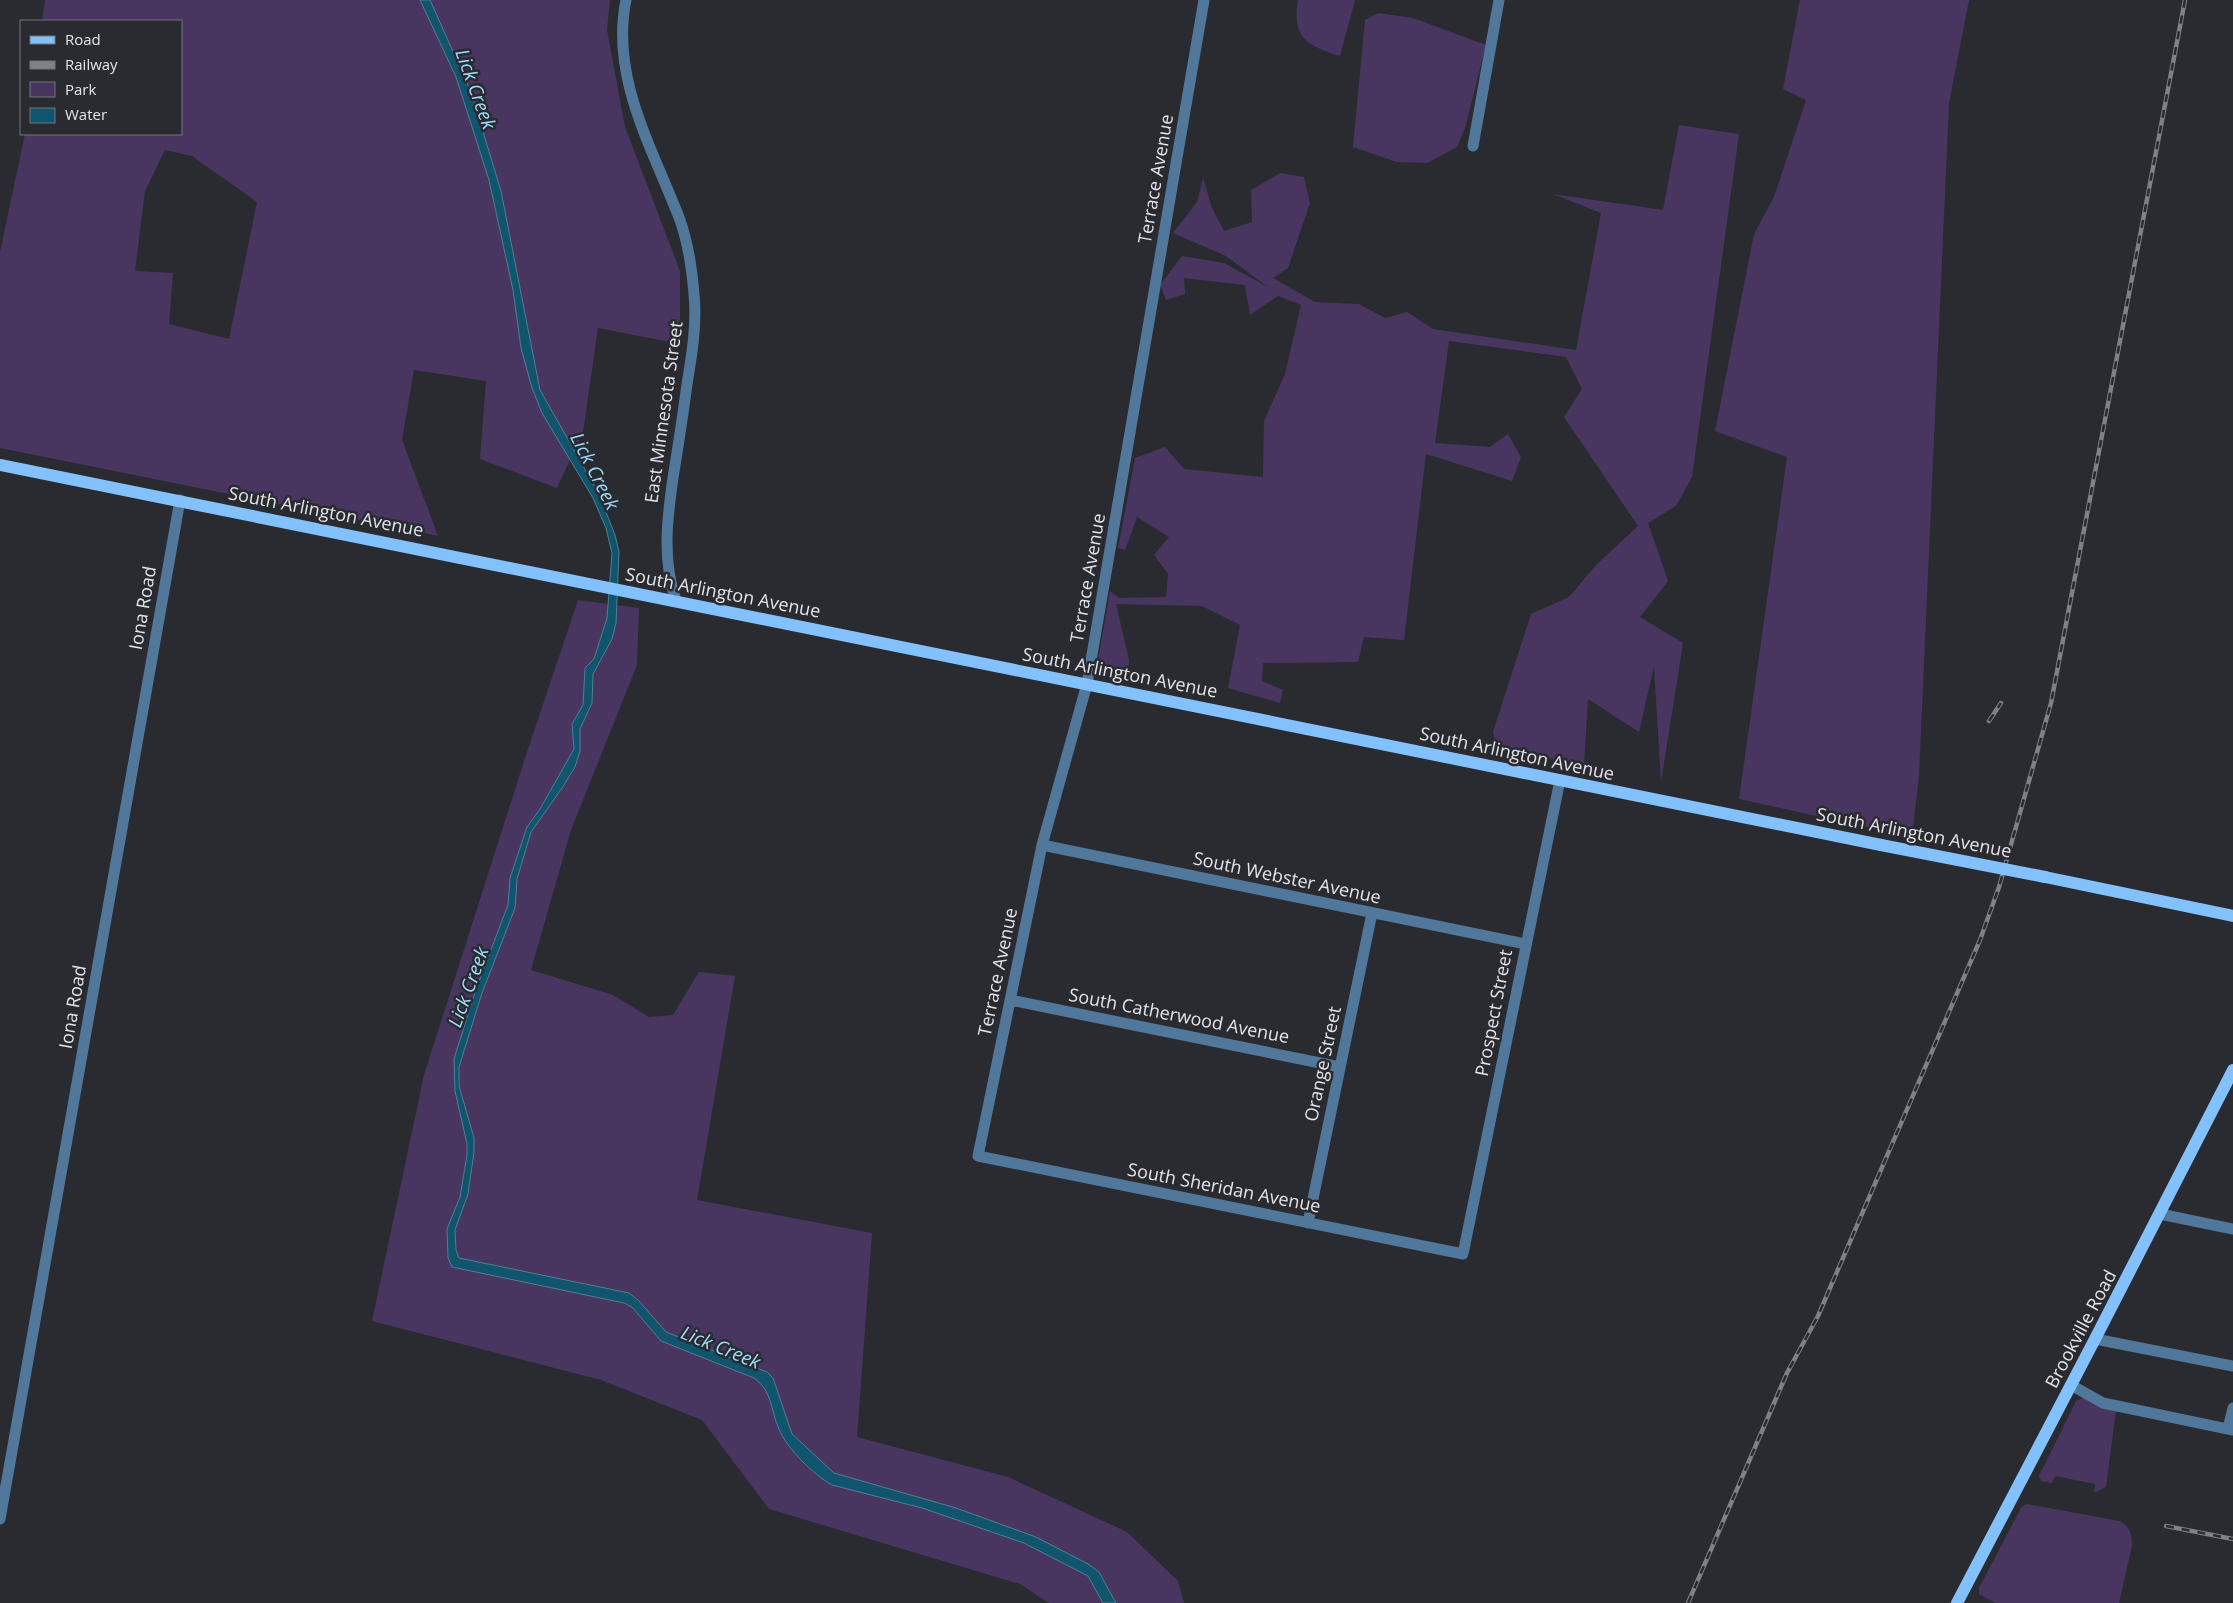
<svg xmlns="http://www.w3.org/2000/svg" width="2233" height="1603" font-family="'Open Sans',sans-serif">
  <rect width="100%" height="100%" fill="#292b31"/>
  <path fill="#483661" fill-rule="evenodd" d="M45,0H610L607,30L625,127L680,271V344L598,328L583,432L557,488L480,459L486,381L414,370L402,440L438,536L0,448V252L25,134H181V21H42ZM165,150L192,156L257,202L229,339L169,324L173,273L135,271L145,191Z
    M1298,0H1355L1340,56C1306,45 1292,38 1298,0Z
    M1800,0H1969L1949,103L1919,775L1912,837L1739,799L1787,457L1715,431L1754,234L1774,197L1806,100L1783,89Z
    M1378,13L1413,18L1486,45L1465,128L1457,147L1427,163L1397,162L1353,147L1365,20Z
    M1679,125L1739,134L1692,477L1676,506L1648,523L1668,581L1640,617L1683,643L1661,782L1654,666L1639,732L1588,699L1584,764L1497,750L1493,732L1531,614L1569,597L1596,565L1638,526L1564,417L1582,389L1566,357L1449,341L1435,443L1490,447L1508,434L1521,457L1512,481L1426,454L1404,640L1364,637L1358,662L1263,663L1262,681L1283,690L1280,703L1228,688L1240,625L1202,606L1116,604L1129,660L1128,677L1096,672L1110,591L1119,598L1166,597L1168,574L1154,555L1169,537L1137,517L1125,550L1118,548L1135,458L1165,447L1184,469L1263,477L1264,421L1285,374L1301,305L1278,296L1250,315L1245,285L1184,278L1185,294L1166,300L1160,285L1182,256L1224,263L1268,287L1226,256L1173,233L1197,202L1203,178L1212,208L1224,231L1252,222L1251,190L1280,173L1304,177L1310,203L1288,268L1273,278L1315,302L1359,304L1385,318L1407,312L1433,329L1576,350L1601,213L1553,194L1663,210Z
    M578,600L639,608L637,665L571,830L531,970L613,995L649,1017L673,1015L699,972L735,976L697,1200L872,1233L857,1437L1008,1477L1127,1532L1178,1581L1184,1603H1049L1020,1584L769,1509L702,1420L601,1380L372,1321L424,1075L526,755Z
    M2084,1397L2116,1410L2106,1487L2096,1492L2094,1491L2095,1484L2055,1476L2052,1483L2041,1481L2039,1476L2076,1401Z
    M2026,1504L2120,1521C2130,1527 2132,1534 2132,1546L2119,1603H1995L1979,1594V1588L2021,1508Z"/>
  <path fill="#11546d" stroke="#507f92" d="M420,0H430L471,92L501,191L540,390L599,494L615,535L619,552L616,623L612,639L593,674L592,703L580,729V751L575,767L562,788L531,832L517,879L515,908L482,993L459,1067V1086L474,1138V1152L468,1194L455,1230L456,1250L459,1258L629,1293L639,1301L666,1332L767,1372L773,1378L792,1434L834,1473L956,1508L1036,1537L1088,1564L1099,1572L1116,1603H1103L1088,1576L1024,1543L922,1508L832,1485C814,1475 787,1449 779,1429C770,1409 773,1392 754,1378L661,1341L632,1307L624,1303L452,1267L448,1258L447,1229L460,1197L467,1155V1144L455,1091L454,1059L476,989L508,905L510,878L527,827L540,809L574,749L572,724L583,705L585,668L594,659L607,618L612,553L606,528L593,498L542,413L532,388L521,348L513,290L489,180L456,77Z"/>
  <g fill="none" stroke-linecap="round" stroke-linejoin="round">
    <path stroke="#51779a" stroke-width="11" d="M626,0C610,78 653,149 680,220C688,243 692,269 694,294C697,324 692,354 687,384C683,415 678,447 673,478C667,520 662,559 676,601
      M1204,0L1087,684L1042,845L978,1156L1463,1254L1560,780
      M1473,146L1499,0
      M1042,845L1526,944
      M1010,1000L1340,1067
      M2160,1214L2233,1229
      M1308,1223L1372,913
      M2095,1339L2233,1366
      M2071,1385L2103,1403L2233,1430
      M2228,1429L2233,1408
      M0,1519L180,500"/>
    <path stroke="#82c1fb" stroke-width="12" d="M0,465L1881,845
      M2045,877L2233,916
      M1957,1603L2095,1339L2233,1070"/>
    <defs>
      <path id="rail" d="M1989,721L2001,703
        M2166,1526L2233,1539
        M1688,1603L1787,1373L1818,1316L1980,940L1999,887L2051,703L2185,0"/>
    </defs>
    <use href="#rail" stroke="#7f8186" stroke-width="4.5"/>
    <use href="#rail" stroke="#292b31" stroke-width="2.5" stroke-dasharray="8" stroke-linecap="butt"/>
    <path stroke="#82c1fb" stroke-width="12" d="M1881,845L2045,877"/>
  </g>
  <g text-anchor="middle" stroke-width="5" stroke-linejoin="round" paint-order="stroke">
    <g font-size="18" fill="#e2e4e8" stroke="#292b31">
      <text transform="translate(1156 179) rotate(-80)" y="6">Terrace Avenue</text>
      <text transform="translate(664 412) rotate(-82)" y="6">East Minnesota Street</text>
      <text transform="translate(326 512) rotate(11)" y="6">South Arlington Avenue</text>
      <text transform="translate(1088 578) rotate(-80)" y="6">Terrace Avenue</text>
      <text transform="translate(723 593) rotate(11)" y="6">South Arlington Avenue</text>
      <text transform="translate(143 608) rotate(-80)" y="6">Iona Road</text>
      <text transform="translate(1120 673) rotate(11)" y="6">South Arlington Avenue</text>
      <text transform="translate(1517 754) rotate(12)" y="6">South Arlington Avenue</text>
      <text transform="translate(1914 833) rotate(11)" y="6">South Arlington Avenue</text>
      <text transform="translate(1287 878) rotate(12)" y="6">South Webster Avenue</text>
      <text transform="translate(998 972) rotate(-78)" y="6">Terrace Avenue</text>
      <text transform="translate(73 1007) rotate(-80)" y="6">Iona Road</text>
      <text transform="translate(1494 1013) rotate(-79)" y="6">Prospect Street</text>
      <text transform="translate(1179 1016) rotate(11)" y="6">South Catherwood Avenue</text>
      <text transform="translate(1323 1064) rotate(-78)" y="6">Orange Street</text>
      <text transform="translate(1224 1188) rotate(11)" y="6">South Sheridan Avenue</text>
      <text transform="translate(2081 1329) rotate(-62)" y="6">Brookville Road</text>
    </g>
    <g font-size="19" font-style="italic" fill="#9edbf9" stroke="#292b31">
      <text transform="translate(476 89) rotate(70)" y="7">Lick Creek</text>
      <text transform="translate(595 471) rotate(63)" y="7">Lick Creek</text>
      <text transform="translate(468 987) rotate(-70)" y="7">Lick Creek</text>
      <text transform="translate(721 1347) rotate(22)" y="7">Lick Creek</text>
    </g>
  </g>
  <rect x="20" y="20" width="162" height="115" fill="#292b31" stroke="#73757a"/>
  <rect x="30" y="36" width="25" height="8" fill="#82c1fb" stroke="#73757a"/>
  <text x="65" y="45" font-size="15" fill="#e2e4e8">Road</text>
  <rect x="30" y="61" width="25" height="8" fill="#7f8186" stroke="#73757a"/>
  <text x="65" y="70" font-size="15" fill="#e2e4e8">Railway</text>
  <rect x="30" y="82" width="25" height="15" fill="#483661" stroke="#73757a"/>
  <text x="65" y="95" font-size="15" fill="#e2e4e8">Park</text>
  <rect x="30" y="108" width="25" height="15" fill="#11546d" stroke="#73757a"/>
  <text x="65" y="120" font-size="15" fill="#e2e4e8">Water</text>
</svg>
